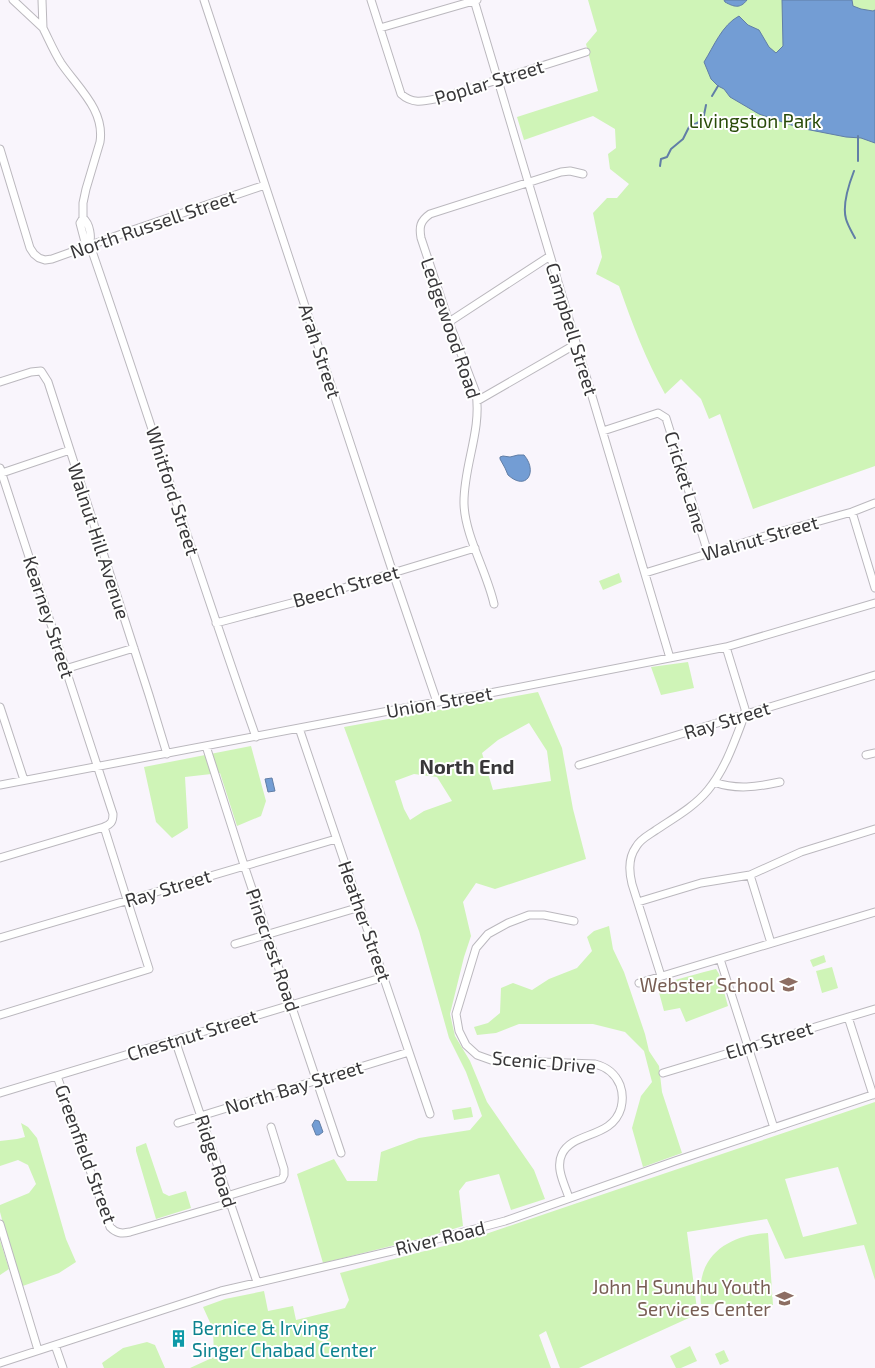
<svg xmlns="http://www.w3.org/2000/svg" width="875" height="1368" font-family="'Exo 2',sans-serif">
  <rect width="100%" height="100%" fill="#f9f5fc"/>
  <path fill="#cff4b7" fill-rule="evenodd" d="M588,0H875V466L753,509L720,414L709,419L701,399L681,379L665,394C646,360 632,323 619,286L596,274L602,257L593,213L607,198H617L629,184L610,169L608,154L616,148L615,129L593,116L524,140L517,117L598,91L586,44L597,31Z
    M619,573L622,582L603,590L599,581Z
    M688,662L694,688L661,695L651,667Z
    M538,692L562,748L573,809L586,859L495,889L476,883L463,902L471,936L464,957L450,1014L455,1036L470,1061L487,1102L534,1170L545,1199L511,1210L499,1174L466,1182L459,1191L463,1226L427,1237L323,1263L297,1174L334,1159L347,1181H377L381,1152L419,1138L470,1130L482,1116L466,1072L449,1038L419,931L344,727ZM529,723L547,751L551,781L493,790L482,753L498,740ZM414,774L437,777L452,801L424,811L410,820L404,809L395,781Z
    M251,746L266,801L261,816L237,826L220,773L185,777L188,828L172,838L156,822L144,767Z
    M609,926L613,949L624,972L645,1034L649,1051L659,1066L662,1092L682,1153L643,1167L632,1128L641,1096L652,1082L644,1051L625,1032L593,1024H519L496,1033L477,1035L474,1027L488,1023L500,1013L501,988L513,983L532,990L549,979L577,968L592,951L587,937L594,931Z
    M824,955L826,962L813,967L810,960Z
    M832,967L838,988L822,993L816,971Z
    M716,969L719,974L728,1006L686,1022L680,1008L664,1011L657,985L704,972Z
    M875,1102V1280L864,1245L785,1259L767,1219L687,1232L698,1317H691L579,1368H560L546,1331L539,1335L551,1368H190L214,1357L213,1329L203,1307L225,1299L264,1291L268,1311L293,1306L296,1320L345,1308L349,1300L340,1273L471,1239ZM838,1167L857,1224L803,1237L785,1179Z
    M471,1107L473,1117L454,1120L452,1110Z
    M21,1123L28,1127L37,1138L66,1239L76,1262L59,1273L20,1287L0,1212V1205L29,1193L36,1184L28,1165L18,1160L0,1166V1141L17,1139L25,1137Z
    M146,1143L163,1193L169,1196L186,1191L191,1208L156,1219L136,1151V1147Z
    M768,1233L773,1305L701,1304C700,1294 700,1283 703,1273C712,1245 741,1234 768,1233Z
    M0,1240L9,1269L0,1275Z
    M147,1342L155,1345L165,1368H104L102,1363L123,1348Z
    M690,1346L697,1361L681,1368H676L670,1356Z
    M724,1350L729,1361L720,1365L715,1354Z"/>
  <path fill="#739dd4" stroke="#617ea6" d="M724,0H747C740,9 734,7 725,2Z
    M782,0H852L853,6L861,9L873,11L875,10V143L861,138L846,137L800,128L759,114L730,97L724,89L718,86L711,79L704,62C714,46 722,25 739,16L748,25L759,30L769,47L776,53L783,46Z
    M518,455H524C538,471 527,492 508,475L505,468L500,459V457L503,456L510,457Z
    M272,778L275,791L268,792L265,779Z
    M315,1120L319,1121L323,1132L319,1135H316L312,1125Z"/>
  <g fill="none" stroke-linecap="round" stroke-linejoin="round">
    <path stroke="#617ea6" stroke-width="2" d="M712,96L718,86
      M858,161V136
      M660,166L661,159L667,157L671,149L683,139L689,127L703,120L706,105
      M854,171C849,184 842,205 846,219C848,226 852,232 855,238"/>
    <defs>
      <path id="minor" d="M13,0L43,28L42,0
        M204,0L393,573L437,702
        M371,0L401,94C413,105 425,101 440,98L586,52
        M474,0L670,658
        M43,28C49,40 54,52 61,63C78,88 105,110 100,142L86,189L83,203V218L80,223L85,242L89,246L92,251C148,413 199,576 256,737
        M380,28L477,0
        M0,149L30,248L34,254L39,258L45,260L52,259L130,231L265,185
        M83,218C90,224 92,237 89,246
        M449,322L550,256
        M0,382L31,372L41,371L48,382L149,695L167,754
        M477,401L576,344
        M603,431L658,413L666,418L708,553
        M0,468L113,814C113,822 111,824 104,827L149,969L0,1015
        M2,473L70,450
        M852,512L875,588
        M645,573L762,537L852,512L875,503
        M494,604C487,572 465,536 464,504C463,467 482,431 476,393L449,322L421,238C419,227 420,221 430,214L561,172L570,171L583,174
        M216,623L307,599L475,548
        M65,669L134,648
        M0,707L24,780
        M299,728L430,1114
        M206,746L244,865L341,1153
        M866,755L875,753
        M579,765L875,675
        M714,782C736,790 757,787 780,782
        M0,785L415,706L490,693L726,647L875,603
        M0,858L104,827
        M750,875L771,943
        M638,902L701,883L750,875L801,852L875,829
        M0,938L336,839
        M235,944L360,907
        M720,959L774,1128
        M661,976L632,884C629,872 628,858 636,847C640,839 649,835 656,830C674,818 694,807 708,790C726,768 735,740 745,714V709L726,647
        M639,983L875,912
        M848,1017L873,1095
        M175,1040L257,1282
        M663,1073L875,1009
        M57,1076L110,1227C116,1233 121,1234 130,1232L229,1203
        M0,1093L384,977
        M178,1123L409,1052
        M227,1196L282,1179L284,1175V1169L271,1127
        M569,1198C565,1185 555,1168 562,1154C573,1131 612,1139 621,1108C623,1100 623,1093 620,1085C615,1073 607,1067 595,1064L491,1060L477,1055L466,1045L459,1031L456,1014L476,948L488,934L508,923L529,915H544L574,921
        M0,1224L38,1350
        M55,1345L63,1368
        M0,1363L221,1291L392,1251L505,1221L675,1161L875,1094"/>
    </defs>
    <use href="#minor" stroke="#bbb8be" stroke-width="9"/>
    <use href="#minor" stroke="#fff" stroke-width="7"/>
  </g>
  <defs>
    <symbol id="school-bare" viewBox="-9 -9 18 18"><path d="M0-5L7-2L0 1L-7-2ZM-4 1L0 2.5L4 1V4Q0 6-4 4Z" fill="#8d6e63" stroke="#fff" stroke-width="2.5" paint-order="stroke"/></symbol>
    <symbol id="building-bare" viewBox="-9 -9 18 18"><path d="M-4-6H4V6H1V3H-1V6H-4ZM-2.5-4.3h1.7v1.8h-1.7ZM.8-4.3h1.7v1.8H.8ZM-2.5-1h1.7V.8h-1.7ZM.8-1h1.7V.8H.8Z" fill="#0f9aa8" stroke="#fff" stroke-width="2.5" paint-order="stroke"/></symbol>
  </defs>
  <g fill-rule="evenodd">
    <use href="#school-bare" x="776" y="972" width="25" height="25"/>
    <use href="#school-bare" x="772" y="1286" width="25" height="25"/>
    <use href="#building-bare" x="166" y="1326" width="25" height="25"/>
  </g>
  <g text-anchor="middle" stroke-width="4" stroke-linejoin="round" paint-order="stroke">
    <g font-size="19" fill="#383739" stroke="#fff">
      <text transform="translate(489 82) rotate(-17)" y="7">Poplar Street</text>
      <text transform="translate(153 224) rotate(-19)" y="7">North Russell Street</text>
      <text transform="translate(451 328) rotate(71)" y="7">Ledgewood Road</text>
      <text transform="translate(572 329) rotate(73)" y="7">Campbell Street</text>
      <text transform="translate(320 351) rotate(72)" y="7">Arah Street</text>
      <text transform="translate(686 482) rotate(73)" y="7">Cricket Lane</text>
      <text transform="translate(173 491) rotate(72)" y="7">Whitford Street</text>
      <text transform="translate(760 538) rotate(-16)" y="7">Walnut Street</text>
      <text transform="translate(99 541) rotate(72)" y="7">Walnut Hill Avenue</text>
      <text transform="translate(346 586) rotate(-16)" y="7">Beech Street</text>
      <text transform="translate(49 617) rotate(72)" y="7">Kearney Street</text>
      <text transform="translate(439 702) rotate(-10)" y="7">Union Street</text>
      <text transform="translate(727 720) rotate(-17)" y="7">Ray Street</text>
      <text transform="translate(168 888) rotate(-17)" y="7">Ray Street</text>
      <text transform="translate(365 921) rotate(71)" y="7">Heather Street</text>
      <text transform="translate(273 950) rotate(71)" y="7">Pinecrest Road</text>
      <text transform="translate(192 1035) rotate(-17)" y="7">Chestnut Street</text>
      <text transform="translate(769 1040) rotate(-17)" y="7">Elm Street</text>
      <text transform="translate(544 1062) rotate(5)" y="7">Scenic Drive</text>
      <text transform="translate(294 1087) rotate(-17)" y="7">North Bay Street</text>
      <text transform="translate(86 1154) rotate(70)" y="7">Greenfield Street</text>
      <text transform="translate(216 1161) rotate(72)" y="7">Ridge Road</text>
      <text transform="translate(440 1238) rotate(-14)" y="7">River Road</text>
    </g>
    <g font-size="19" fill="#294b09" stroke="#fff">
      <text x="755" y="128">Livingston Park</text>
    </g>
    <g font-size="19" fill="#785e54" stroke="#fff" text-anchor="end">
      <text x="775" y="992">Webster School</text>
      <text x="771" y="1294">John H Sunuhu Youth<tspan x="771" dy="22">Services Center</tspan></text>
    </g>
    <g font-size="19" fill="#0d838f" stroke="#fff" text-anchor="start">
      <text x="192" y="1335">Bernice &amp; Irving<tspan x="192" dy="22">Singer Chabad Center</tspan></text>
    </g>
    <g font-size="20" font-weight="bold" fill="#383739" stroke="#fff">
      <text x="467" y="774">North End</text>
    </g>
  </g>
</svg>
